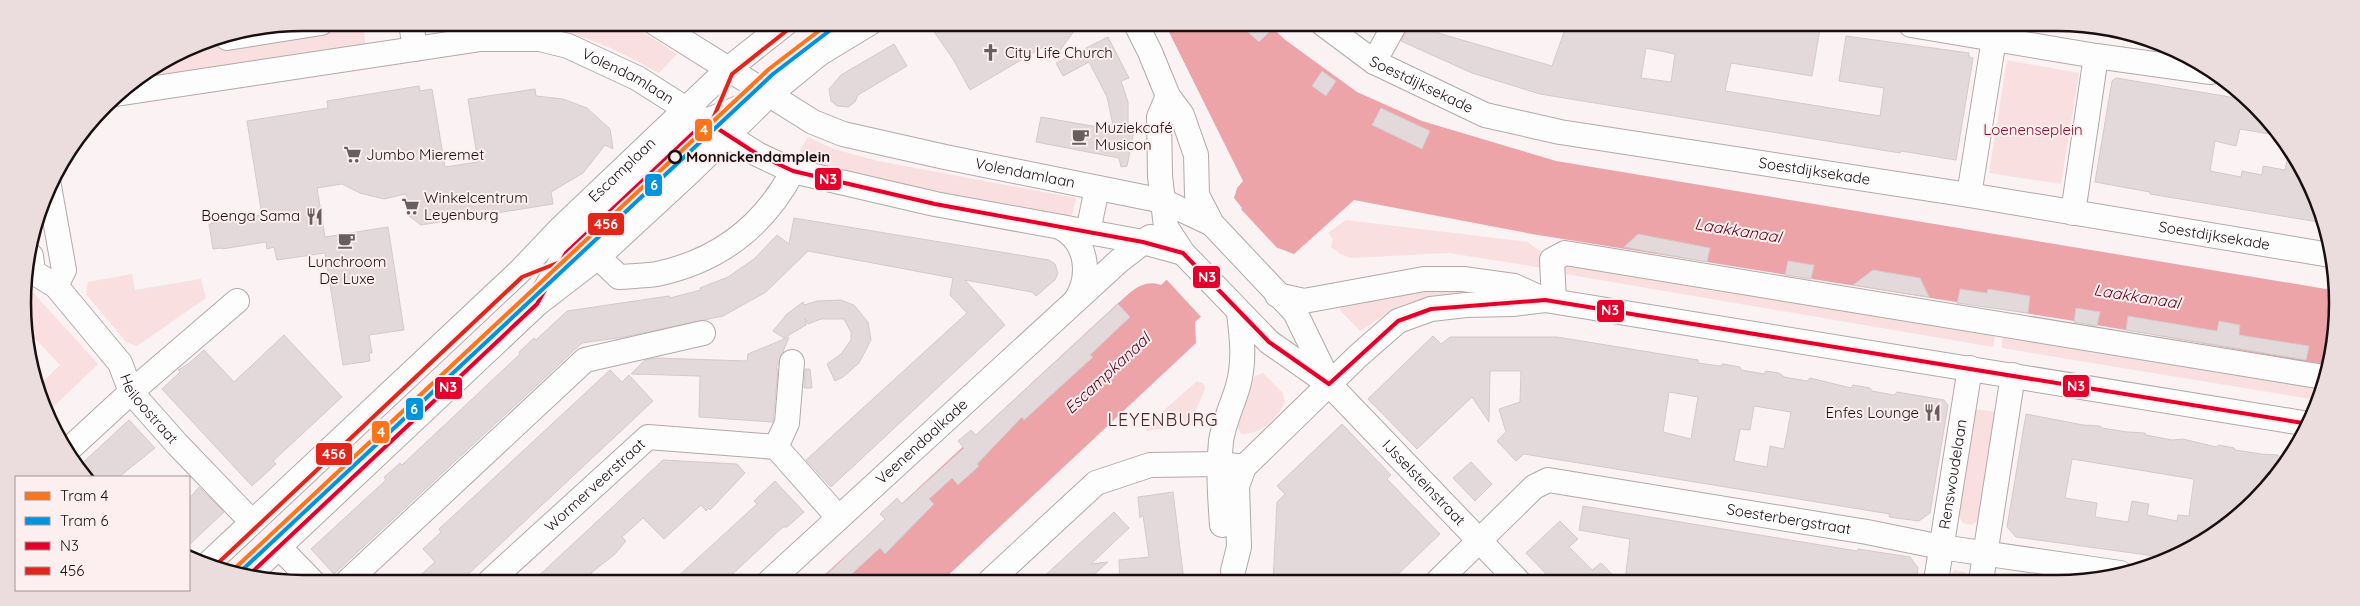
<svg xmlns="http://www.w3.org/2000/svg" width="2360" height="606" font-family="Quicksand,sans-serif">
  <rect width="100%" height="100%" fill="#faf2f3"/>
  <path fill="#f9dfe0" d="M363,23L366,50L129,85L182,52Z
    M438,23H629L677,54L659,73C631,58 605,43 574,35C535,24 480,32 439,36Z
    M2007,60L2079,73L2061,184L1989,173Z
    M808,137L834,149L878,161L1076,198L1071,220C979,202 885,190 797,156Z
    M1346,220L1528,242L1545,255L1543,268L1449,253L1350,258L1340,254L1331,247L1333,239L1328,233Z
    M1569,260L1996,328L1993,347L1565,274L1562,269Z
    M132,274L135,290L201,279L206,298L137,346L126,342L86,294L88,282Z
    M29,288L98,364L48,412L37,387L60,365L29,332L24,291Z
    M1430,289L1467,291L1468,294L1411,302L1397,307L1360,331L1340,310L1341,306L1364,298Z
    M2003,330L2322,381L2317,400L2002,348Z
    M1263,373L1282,392L1285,402C1276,419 1261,435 1241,434L1237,425L1255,376Z
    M1197,381L1204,384L1205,389L1191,421L1186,424L1147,431L1145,427Z
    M1975,409L1997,412L1980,519L1972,525L1963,523L1958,515Z
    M1955,570L1965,572L1969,581H1947L1948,577Z"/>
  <path fill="#eca4a9" d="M1165,24H1269L1284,39L1357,92L1422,121L1556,161L2332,290L2335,340L2328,364L2303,361L2074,321L1532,234L1354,200L1294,254L1278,248L1195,322L1196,343L942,581H818L1117,304C1131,292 1142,278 1161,285L1242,208L1234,198L1237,188L1243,181Z"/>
  <path fill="#faf2f3" d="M1239,207L1280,251L1203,319L1165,278Z"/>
  <path fill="#e3d9da" stroke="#d4cacb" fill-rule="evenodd" d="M928,23H999L1079,24L1054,59L1045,46L970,90L953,59Z
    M1239,24H1277L1259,42Z
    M1411,24H1431L1439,27L1438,33L1552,66L1567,24L1795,25L1811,27L1820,29L1812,76L1731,63L1725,91L1880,116L1884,88L1839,81L1846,36L1969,53V57L1973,58L1956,160L1901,151L1900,153L1540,94L1472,73L1401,41ZM1646,48L1675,54L1671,82L1641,78Z
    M1108,37L1129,78L1121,81L1128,102V130L1134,131L1127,166L1121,167L1119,158L1036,142L1041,117L1103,128V124L1113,125L1107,97L1089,62L1063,76L1056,63Z
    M894,44L907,66L858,95L855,102L848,107L837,106L831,101L829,89L841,75Z
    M1322,71L1336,81L1326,96L1312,86Z
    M2116,78L2242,99L2281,136L2240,129L2236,146L2215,141L2210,171L2241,177L2242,171L2262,175L2263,166L2285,170L2289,150L2324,223L2150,194V192L2095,182L2112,81Z
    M419,86L420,91L432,89L445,167L478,162L468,99L535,89L536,96L563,99L587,108L610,129L613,149L605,145L583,173L551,192L553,204L421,225L409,216L406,194L384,199L360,193L342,184L317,188L325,237L388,227L404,330L369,335L372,353H369L370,361L343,365L325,253L277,260L274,247L267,249L266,242L222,249V248L213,249L209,224L262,215L247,121L328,108L327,101Z
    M1381,108L1430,131L1422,149L1372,125Z
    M794,218L1049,260L1055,264L1058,273L1055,280L1036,296L1032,292L965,280L1005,325L831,487L806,460L967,313L950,295L953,278L808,251L766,292L723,316L624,337L582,343L334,574L311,549L386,480L384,477L390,472L400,463L402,465L520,354L519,352L534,338L536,340L567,311L669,296L670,298L701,290L700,288L728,277L754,259L777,235L789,244Z
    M1638,234L1710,248L1707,262L1624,247Z
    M1788,261L1814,265L1811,279L1785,275Z
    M1873,270L1920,278L1929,297L1853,285Z
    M1960,289L1987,293L1988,289L2030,296L2028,313L1957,303Z
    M841,300L854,305L863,316L868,322L871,340L859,363L843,377L835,381L827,364L841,354L851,340V332L844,319H821L808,324L805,318L806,325L784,338L773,331L787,314L803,302L804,305L817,301Z
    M1118,304L1130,317L1090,355L1093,357L1024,420L1022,417L977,464L979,466L958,485L952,478L929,499L934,504L885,554L880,548L844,581H820L885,519L880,514L897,498L902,504L964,448L958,441L971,430L976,435Z
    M2076,308L2100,312L2097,326L2074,322Z
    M2128,316L2217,331L2219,321L2240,325L2239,335L2309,346L2306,360L2126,330Z
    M284,335L342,397L273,461L276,464L252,486L162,389L180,372L178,370L188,364L204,350L234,382Z
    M1433,336L1441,344L1450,337H1557L1698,360V363L1720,366L1723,364L1740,367L1741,370L1764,374L1766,371L1779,373L1784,377L1807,381L1810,378L1851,388L1853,385L1870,388L1872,391L1894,395L1897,392L1944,400L1948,405L1930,513L1919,521L1889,517L1890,514L1524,454L1516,461L1497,441L1506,432L1499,409L1520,402L1521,371H1490L1489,422L1472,397L1417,449L1368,399ZM1669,392L1698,397L1691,439L1663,432ZM1754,406L1791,412L1784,449L1770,446L1767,467L1734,461L1740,429L1750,430Z
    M789,337L776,369H778L773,422L699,417L700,376L631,374L645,360L657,358L747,361L748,354Z
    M805,369H810L812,388H804Z
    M610,370L622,382L629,375L653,401L461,581H414L435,562L423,549L441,532L439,529Z
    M2026,414L2083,425L2100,426L2102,428L2127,432L2145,433L2146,435L2172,440L2183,439L2216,447L2219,445L2234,448L2235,450L2261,454L2278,455L2283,462L2255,502L2181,555L2169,558L2016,537L2007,527ZM2072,459L2194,479L2189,516L2178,515L2177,521L2147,515L2149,504L2132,501L2128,522L2095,517L2097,503L2065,498Z
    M129,420L155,448L119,477H84L77,468Z
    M1342,424L1391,475L1387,479L1440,534L1391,581H1356L1326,578H1308V581H1273L1277,502L1285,494L1277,486Z
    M663,460L737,464L745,473L710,510L709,508L706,511L701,505L664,539L643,518L622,537L626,541L614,555L591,573L599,581H533Z
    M1471,462L1492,484L1475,501L1453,478Z
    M775,481L804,512L787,527H783L725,581H673L757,504L754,501Z
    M199,487L224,512L189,545V499Z
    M1173,492L1184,581H1120L1119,560L1149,557L1143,515L1140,518L1138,497Z
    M1583,506L1857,551L1858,549L1910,557L1918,568L1916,581H1767L1716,574L1715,579L1710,578L1709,581H1625L1630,539L1579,530Z
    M1114,512L1129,528L1091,564L1108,562L1087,581H1039Z
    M1560,521L1578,539L1569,547L1592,570L1601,563L1619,581H1553L1526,553Z"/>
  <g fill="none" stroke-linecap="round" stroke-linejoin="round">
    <defs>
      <g id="minor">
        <path d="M411,23L415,49"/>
        <path id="s1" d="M655,23L813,122L843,134L945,157L1163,201L1212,224"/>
        <path d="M1136,24L1150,52L1168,96L1182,115L1196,155L1197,195L1212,224L1295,312L1329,382"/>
        <path id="s2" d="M1323,24L1374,62L1485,115L1560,132L1969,195L2330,255"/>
        <path d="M1911,25L2096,56L2211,72"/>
        <path d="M227,38L321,23"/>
        <path d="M1374,62L1395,24"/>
        <path id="s3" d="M116,94L481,39H540L568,46L637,78L757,154L793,171L935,204L1143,242L1183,253"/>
        <path id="s4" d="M1168,96L1159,117L1160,176L1166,227L1183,253L1269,342L1329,384L1518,581"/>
        <path d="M49,186L64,270L56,286"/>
        <path d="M1969,195L1994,39"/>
        <path d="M2073,213L2096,56"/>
        <path d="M1060,227C1088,241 1091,276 1076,300"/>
        <path d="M1088,232L1097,188"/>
        <path id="s5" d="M31,256L33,272L56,286L120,363L131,392L177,444L252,522"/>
        <path d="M598,257L619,277C631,276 645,276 657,274C718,261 764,226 793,171"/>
        <path d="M542,295L566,253L706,121L756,101"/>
        <path d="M1277,295L1304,301L1424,279H1463L1514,286L1545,300L2309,424"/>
        <path d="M1554,301L1552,260L1565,253L2324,377"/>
        <path d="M776,447L787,423L792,362"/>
        <path d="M68,450L131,392L237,301"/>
        <path d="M1222,525C1220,497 1218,469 1221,441C1224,421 1233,404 1238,386C1245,362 1242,337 1239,313"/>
        <path d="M279,547L312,581"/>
        <path id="s6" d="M210,562L519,272L560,229L727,70L786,23"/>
        <path d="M1233,571L1239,547L1237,486L1244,467L1358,356L1398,321L1431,309L1466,305L1513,304L1545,300"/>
        <path d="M249,575L537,304L598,257L689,173L769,95L819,54L870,23"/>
        <path d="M348,581L585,360L703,333"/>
        <path id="s7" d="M490,581L648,437L776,447L838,517"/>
        <path id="s8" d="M770,581L1119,261L1150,237"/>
        <path d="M990,581L1096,483L1150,465L1220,464L1244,467"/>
        <path id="s9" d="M1438,581L1534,487L1548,480L1867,532L1941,547L2120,573"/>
        <path id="s10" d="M1936,581L1970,368"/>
        <path d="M1981,581L2013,375"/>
      </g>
    </defs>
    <use href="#minor" stroke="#b2a9a9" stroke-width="26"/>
    <use href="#minor" stroke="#fefdfd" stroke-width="24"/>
    <defs>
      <path id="bus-1" d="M249,575L537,304L566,253L706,121L757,154L793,171L935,204L1143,242L1183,253L1269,342L1329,384L1398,321L1431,309L1545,300L2309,424"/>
      <path id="bus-2" d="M217,564L522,277L570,258L710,126L732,74L790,28"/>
    </defs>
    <use href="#bus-1" stroke="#fdeff0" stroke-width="8"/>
    <use href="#bus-2" stroke="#fdeff0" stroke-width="8"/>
    <use href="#bus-1" stroke="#e4002b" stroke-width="4"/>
    <use href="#bus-2" stroke="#e1251b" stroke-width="4"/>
    <defs>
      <path id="tram-1" d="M233,570L769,69L829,23"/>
      <path id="tram-2" d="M240,572L773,74L833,28"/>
    </defs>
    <use href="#tram-1" stroke="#fdeff0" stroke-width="8"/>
    <use href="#tram-2" stroke="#fdeff0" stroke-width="8"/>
    <use href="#tram-1" stroke="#fc751c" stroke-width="4"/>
    <use href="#tram-2" stroke="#0093de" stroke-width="4"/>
  </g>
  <defs>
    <symbol id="church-bare" viewBox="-9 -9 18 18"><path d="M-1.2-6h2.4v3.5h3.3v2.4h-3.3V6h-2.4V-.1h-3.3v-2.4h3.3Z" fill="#685e5f" stroke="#fdeff0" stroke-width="2.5" paint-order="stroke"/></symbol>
    <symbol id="cafe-bare" viewBox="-9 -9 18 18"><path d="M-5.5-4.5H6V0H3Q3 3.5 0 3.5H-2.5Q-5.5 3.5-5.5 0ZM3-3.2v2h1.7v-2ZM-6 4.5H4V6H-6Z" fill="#685e5f" stroke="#fdeff0" stroke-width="2.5" paint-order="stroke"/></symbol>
    <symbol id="supermarket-bare" viewBox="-9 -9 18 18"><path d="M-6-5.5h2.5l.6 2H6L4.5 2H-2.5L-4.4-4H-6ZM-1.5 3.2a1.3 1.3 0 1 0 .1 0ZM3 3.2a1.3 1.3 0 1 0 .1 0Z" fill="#685e5f" stroke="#fdeff0" stroke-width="2.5" paint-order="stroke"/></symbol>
    <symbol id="restaurant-bare" viewBox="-9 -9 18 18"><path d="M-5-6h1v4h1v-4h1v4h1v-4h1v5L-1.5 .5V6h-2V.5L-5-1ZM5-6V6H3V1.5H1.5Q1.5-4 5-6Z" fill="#685e5f" stroke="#fdeff0" stroke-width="2.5" paint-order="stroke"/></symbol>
  </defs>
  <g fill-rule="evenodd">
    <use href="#church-bare" x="978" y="40" width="25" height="25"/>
    <use href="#cafe-bare" x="1068" y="124" width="25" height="25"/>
    <use href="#supermarket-bare" x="340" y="142" width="25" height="25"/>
    <use href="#supermarket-bare" x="398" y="194" width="25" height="25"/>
    <use href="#restaurant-bare" x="302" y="204" width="25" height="25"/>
    <use href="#cafe-bare" x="334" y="228" width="25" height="25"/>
    <use href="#restaurant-bare" x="1920" y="400" width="25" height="25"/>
  </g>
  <circle fill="#fdeff0" stroke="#1a0f10" stroke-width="2.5" cx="675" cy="157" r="6"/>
  <g text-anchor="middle" stroke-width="4" stroke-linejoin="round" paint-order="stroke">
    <g font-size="15" fill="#1a0f10" stroke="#fdeff0" text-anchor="start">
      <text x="1005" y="58">City Life Church</text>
      <text x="1095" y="133">Muziekcafé<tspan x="1095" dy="17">Musicon</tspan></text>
      <text x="366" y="160">Jumbo Mieremet</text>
      <text x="424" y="203">Winkelcentrum<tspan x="424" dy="17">Leyenburg</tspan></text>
      <text x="300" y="221" text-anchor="end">Boenga Sama</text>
      <text x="347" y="267" text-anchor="middle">Lunchroom<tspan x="347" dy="17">De Luxe</tspan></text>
      <text x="1919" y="418" text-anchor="end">Enfes Lounge</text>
    </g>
    <g font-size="15" fill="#1a0f10" stroke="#fdeff0">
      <text dy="5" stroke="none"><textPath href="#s3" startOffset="524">Volendamlaan</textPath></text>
      <text dy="5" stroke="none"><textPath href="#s2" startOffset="116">Soestdijksekade</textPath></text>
      <text dy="5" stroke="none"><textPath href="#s6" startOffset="569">Escamplaan</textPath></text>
      <text dy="5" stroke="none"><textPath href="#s2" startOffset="521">Soestdijksekade</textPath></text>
      <text dy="5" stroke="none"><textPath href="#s1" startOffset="405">Volendamlaan</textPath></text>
      <text dy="5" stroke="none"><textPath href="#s2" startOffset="926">Soestdijksekade</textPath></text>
      <text dy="5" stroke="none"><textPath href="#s5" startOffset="198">Heiloostraat</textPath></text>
      <text dy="5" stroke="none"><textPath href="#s8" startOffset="206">Veenendaalkade</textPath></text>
      <text dy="5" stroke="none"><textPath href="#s10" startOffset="108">Renswoudelaan</textPath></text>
      <text dy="5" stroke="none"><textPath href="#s4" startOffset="498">IJsselsteinstraat</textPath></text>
      <text dy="5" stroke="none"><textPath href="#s7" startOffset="142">Wormerveerstraat</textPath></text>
      <text dy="5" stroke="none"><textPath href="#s9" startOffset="394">Soesterbergstraat</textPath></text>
    </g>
    <g font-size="15" fill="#89102c" stroke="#fdeff0">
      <text x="2033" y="135">Loenenseplein</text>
    </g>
    <g font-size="15" font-weight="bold" fill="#1a0f10" stroke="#fdeff0" text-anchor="start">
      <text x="686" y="162">Monnickendamplein</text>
    </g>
    <g font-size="16" font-style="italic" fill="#5c0017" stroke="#fdeff0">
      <text transform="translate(1738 230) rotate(9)" y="6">Laakkanaal</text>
      <text transform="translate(2137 296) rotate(9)" y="6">Laakkanaal</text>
      <text transform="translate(1107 373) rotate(-43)" y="6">Escampkanaal</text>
    </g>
    <g font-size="18" letter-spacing="1" fill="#41292a" stroke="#fdeff0">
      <text x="1163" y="426">LEYENBURG</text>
    </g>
  </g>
  <path d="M0 0H2360V606H0ZM303 31H2057A272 272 0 0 1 2329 303V303A272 272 0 0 1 2057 575H303A272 272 0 0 1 31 303V303A272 272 0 0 1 303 31Z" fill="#ebddde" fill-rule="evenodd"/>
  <path fill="none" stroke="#1a0f10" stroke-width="2.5" d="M303 31H2057A272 272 0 0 1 2329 303V303A272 272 0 0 1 2057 575H303A272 272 0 0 1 31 303V303A272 272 0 0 1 303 31Z"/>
  <g stroke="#fdeff0" stroke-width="2">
    <rect x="694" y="118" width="19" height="24" rx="5" fill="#fc751c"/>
    <rect x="814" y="167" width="28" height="24" rx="5" fill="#e4002b"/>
    <rect x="644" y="173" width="19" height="24" rx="5" fill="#0093de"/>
    <rect x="587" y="212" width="38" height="24" rx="5" fill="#e1251b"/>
    <rect x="1192" y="265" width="29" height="24" rx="5" fill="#e4002b"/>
    <rect x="1596" y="299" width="29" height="24" rx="5" fill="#e4002b"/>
    <rect x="2062" y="374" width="28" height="24" rx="5" fill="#e4002b"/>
    <rect x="434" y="376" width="29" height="24" rx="5" fill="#e4002b"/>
    <rect x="405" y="397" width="19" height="24" rx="5" fill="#0093de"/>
    <rect x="371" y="420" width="19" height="24" rx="5" fill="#fc751c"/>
    <rect x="315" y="442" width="38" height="24" rx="5" fill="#e1251b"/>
  </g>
  <g font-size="14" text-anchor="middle" font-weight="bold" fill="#fff">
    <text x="704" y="135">4</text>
    <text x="828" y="184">N3</text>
    <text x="654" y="190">6</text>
    <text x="606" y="229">456</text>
    <text x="1207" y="282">N3</text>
    <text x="1610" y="315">N3</text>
    <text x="2076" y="391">N3</text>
    <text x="448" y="392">N3</text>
    <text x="414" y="414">6</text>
    <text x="381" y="437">4</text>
    <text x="334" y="459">456</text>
  </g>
  <rect x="15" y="476" width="175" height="115" fill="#fdeff0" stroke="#a29596"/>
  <rect x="25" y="492" width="25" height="8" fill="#fc751c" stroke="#a29596"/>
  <text x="60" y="501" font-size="15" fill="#1a0f10">Tram 4</text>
  <rect x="25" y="517" width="25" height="8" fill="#0093de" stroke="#a29596"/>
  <text x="60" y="526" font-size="15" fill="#1a0f10">Tram 6</text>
  <rect x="25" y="542" width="25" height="8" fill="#e4002b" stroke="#a29596"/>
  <text x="60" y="551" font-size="15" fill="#1a0f10">N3</text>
  <rect x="25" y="567" width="25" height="8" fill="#e1251b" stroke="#a29596"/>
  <text x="60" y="576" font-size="15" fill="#1a0f10">456</text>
</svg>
